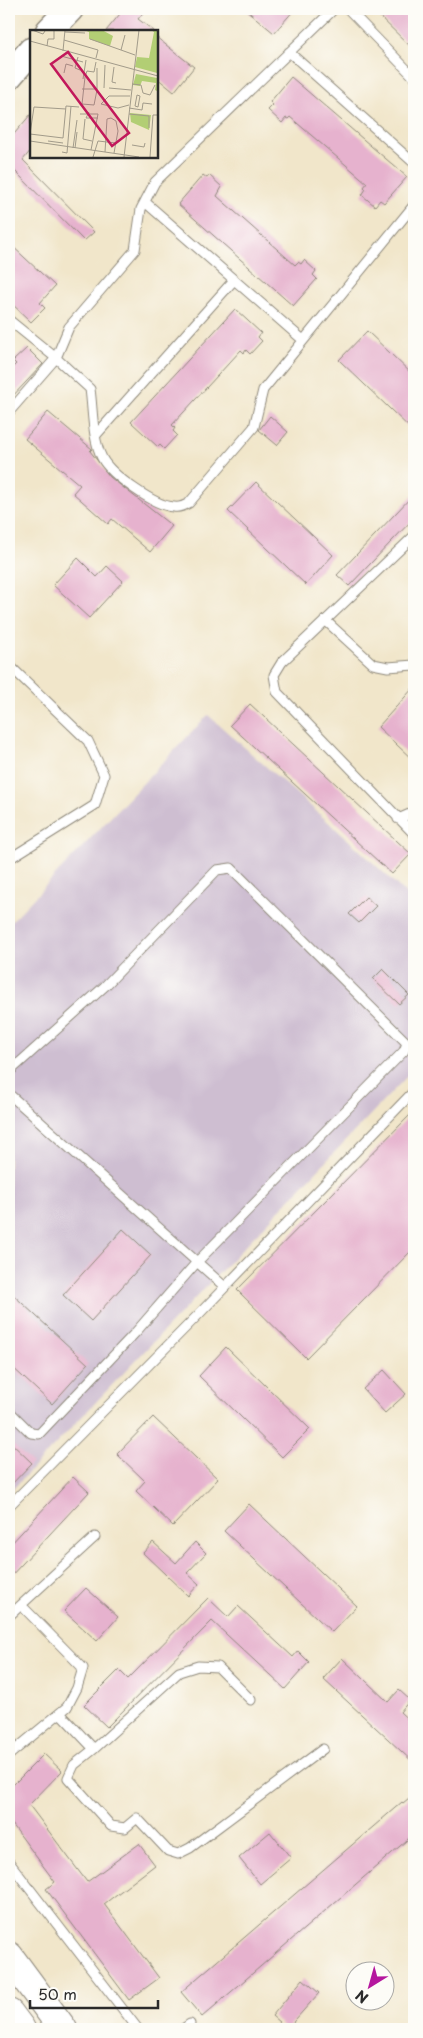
<svg xmlns="http://www.w3.org/2000/svg" width="423" height="2038" font-family="'Playpen Sans',sans-serif">
  <rect width="100%" height="100%" fill="#fdfcf7"/>
  <filter id="ink" filterUnits="userSpaceOnUse"><feTurbulence type="fractalNoise" baseFrequency=".02" numOctaves="2"/><feDisplacementMap in="SourceGraphic" scale="10" xChannelSelector="R" yChannelSelector="G"/><feConvolveMatrix kernelMatrix="1 2 1 2 8 2 1 2 1" color-interpolation-filters="sRGB"/></filter>
  <filter id="wash" filterUnits="userSpaceOnUse"><feTurbulence type="fractalNoise" baseFrequency=".0096" numOctaves="4" result="noise"/><feDisplacementMap in="SourceGraphic" scale="20" xChannelSelector="R" yChannelSelector="G"/><feGaussianBlur stdDeviation="1.12" result="paint"/><feColorMatrix in="noise" values="0 0 0 0 0 0 0 0 0 0 0 0 0 0 0 0 0 1.4 0 .05"/><feComposite in="paint" operator="in"/></filter>
  <g filter="url(#wash)">
    <rect width="100%" height="100%" fill="#f1e6ca"/>
    <path fill="#cebed1" d="M208,715L353,844L414,901V1069L9,1493V924Z"/>
    <g id="blocks">
      <path fill="#e6b2ce" d="M124,9H146L138,19L154,31H106Z
        M245,9H295L274,33Z
        M372,9H414V50Z
        M156,37L194,67L174,92L156,77Z
        M291,77L407,177L384,203L380,200L375,206L362,195L366,189L364,187L367,183L290,117L288,119L286,118L282,123L268,110L273,105L270,102Z
        M31,114V150L23,160L94,232L84,241L14,170L9,176V140Z
        M203,175L207,178L209,175L222,187L217,196L295,265L298,262L301,264L304,260L316,271L313,275L317,279L293,306L178,204Z
        M9,243L55,286L40,303L45,308L31,322L9,301Z
        M235,309L261,333L258,337L262,341L250,354L246,350L244,353L241,350L172,425L175,428L173,431L177,435L164,449L160,445L158,447L131,422Z
        M367,331L414,376V432L339,360Z
        M27,348L43,364L9,400V371L16,364L13,361Z
        M48,412L92,449L90,451L110,477L172,526L150,552L112,519L108,524L73,493L80,485L25,439Z
        M270,416L288,432L277,445L259,430Z
        M256,482L333,555L306,585L228,511Z
        M414,494V518L349,586L337,575Z
        M78,558L97,577L107,566L123,581L89,618L53,585Z
        M414,687V761L378,727Z
        M250,704L411,854L392,874L230,725Z
        M366,897L376,906L359,923L349,914Z
        M383,969L409,995L399,1004L373,979Z
        M414,1111V1248L306,1358L237,1290Z
        M123,1229L151,1255L91,1321L63,1295Z
        M9,1291L88,1364L52,1404L9,1364Z
        M226,1347L310,1429L282,1457L199,1376Z
        M384,1370L406,1394L385,1413L363,1389Z
        M153,1417L218,1479L173,1526L136,1491L145,1481L117,1454Z
        M9,1441L32,1463L9,1487Z
        M73,1477L89,1492L9,1578V1546Z
        M249,1504L357,1606L332,1632L224,1531Z
        M153,1542L176,1563L195,1542L206,1553L187,1573L199,1584L188,1596L143,1553Z
        M86,1588L118,1617L97,1641L64,1611Z
        M208,1598L228,1617L238,1606L293,1657L298,1651L309,1662L285,1689L212,1621L107,1727L84,1705L119,1670L128,1679Z
        M342,1658L388,1702L399,1690L410,1700L400,1712L414,1725V1763L323,1679Z
        M44,1754L62,1771L29,1805L87,1882L139,1844L155,1865L104,1904L159,1978L129,2000L46,1889L55,1882L9,1820V1789Z
        M414,1794V1834L202,2017L181,1992L402,1802L403,1803Z
        M270,1832L291,1858L260,1884L239,1858Z
        M303,1979L319,1993L287,2029L272,2016Z"/>
    </g>
  </g>
  <g filter="url(#ink)">
    <use href="#blocks" fill-opacity="0" stroke="#8e887a" stroke-width="1"/>
    <g fill="none" stroke-linecap="round" stroke-linejoin="round">
      <defs>
        <path id="service" d="M334,9L155,182L141,209L135,250L69,327L56,358L90,389C93,410 92,438 102,458C111,475 155,506 174,507C180,508 184,506 189,503L254,427L263,390L414,205
          M348,9L414,77
          M289,52L414,163
          M145,202L303,340
          M9,320L56,358L9,412
          M96,435L234,280
          M414,536L282,662L274,675L277,692L414,834
          M325,620L373,664L388,667L414,665
          M9,665L88,741L104,775L95,805L9,859
          M398,819L414,812
          M9,1072L105,986L217,870L231,868L407,1043L404,1051L197,1262L135,1333L39,1434L31,1433L10,1412L9,1413
          M9,1094L225,1287
          M9,1506L199,1314L414,1091
          M9,1616L95,1537
          M60,1713L94,1749L179,1672L198,1666L218,1667L251,1700
          M94,1749L74,1765L68,1778L111,1826L125,1828L137,1818L168,1851L178,1854L190,1848L323,1749
          M9,1755L67,1707L77,1688L83,1668L21,1605
          M9,1862L138,2029
          M183,2029L190,2024"/>
        <path id="primary" d="M49,31L70,9
          M9,76L31,51"/>
        <path id="trunk" d="M9,1956L63,2029
          M9,2013L21,2029"/>
      </defs>
      <use href="#service" stroke="#8e887a" stroke-width="11"/>
      <use href="#primary" stroke="#8e887a" stroke-width="29"/>
      <use href="#trunk" stroke="#8e887a" stroke-width="30"/>
      <use href="#service" stroke="#fff" stroke-width="9"/>
      <use href="#primary" stroke="#fff" stroke-width="26"/>
      <use href="#trunk" stroke="#fff" stroke-width="28"/>
    </g>
  </g>
  <g transform="translate(30 30)">
    <rect width="128" height="128" fill="#f1e6ca"/>
    <path d="M54,0H72L83,6L80,16L59,9V2ZM121,0H127V43L105,37L107,27L119,28L124,2ZM106,44L127,48V61L125,60L126,53L112,51L110,56L103,55ZM100,83L121,85L119,100L101,92Z" fill="#b2ce74"/>
    <path fill="none" stroke="#a29b8a" stroke-width="1" d="M2,0L13,4L15,1M35,2L55,3M60,9L105,25M34,10L68,20L66,28M0,11L128,46M17,16L18,9H24V0M91,20L95,5M33,21L35,0M31,26L53,32M48,27L45,38L50,40M66,32L64,42L57,41L55,47L52,74L64,75L67,60M84,37L82,52L86,53M34,43L36,34L43,36M53,49L56,30M102,54L111,55L113,63L120,65L125,55M74,58L75,35M79,58L101,60M52,59H67V38M107,65L110,66L108,77L105,76ZM99,75L88,78L71,74L79,66H100M99,78L112,80L113,73L122,74M36,79L4,77L0,104L33,108L36,76L49,77M59,82L56,88H68M50,84H68L61,120M99,84L119,86V98M55,89L53,109L62,111M0,111L109,127M18,111L33,113M102,115L114,117L115,113M43,118L47,90M45,118L47,102M32,122L37,123L41,76M75,122L77,89L81,88L86,91L88,101L84,123M63,127L68,111L86,113M94,127L109,0M120,127L123,85H128"/>
    <path fill="#c2185b" fill-opacity="0.15" stroke="#c2185b" stroke-width="2.5" d="M38,22L99,103L82,116L21,34Z"/>
    <rect width="128" height="128" fill="none" stroke="#2b2b2b" stroke-width="2.5"/>
  </g>
  <rect width="423" height="2038" fill="none" stroke="#fdfcf7" stroke-width="30"/>
  <g transform="translate(370 1986) rotate(217)"><circle r="24" fill="#fdfcf7" stroke="#a9a8a5"/>
  <path d="M0-4L9 19L0 12L-9 19Z" fill="#b5179e"/>
  <text y="-8" font-size="14" font-weight="bold" text-anchor="middle" fill="#2b2b2b">N</text>
  </g>
  <path d="M30 2000v8h128v-8" fill="none" stroke="#2b2b2b" stroke-width="2.5"/>
  <text x="38" y="2000" font-size="15" fill="#2b2b2b" stroke="#fdfcf7" stroke-width="4" paint-order="stroke">50 m</text>
</svg>
